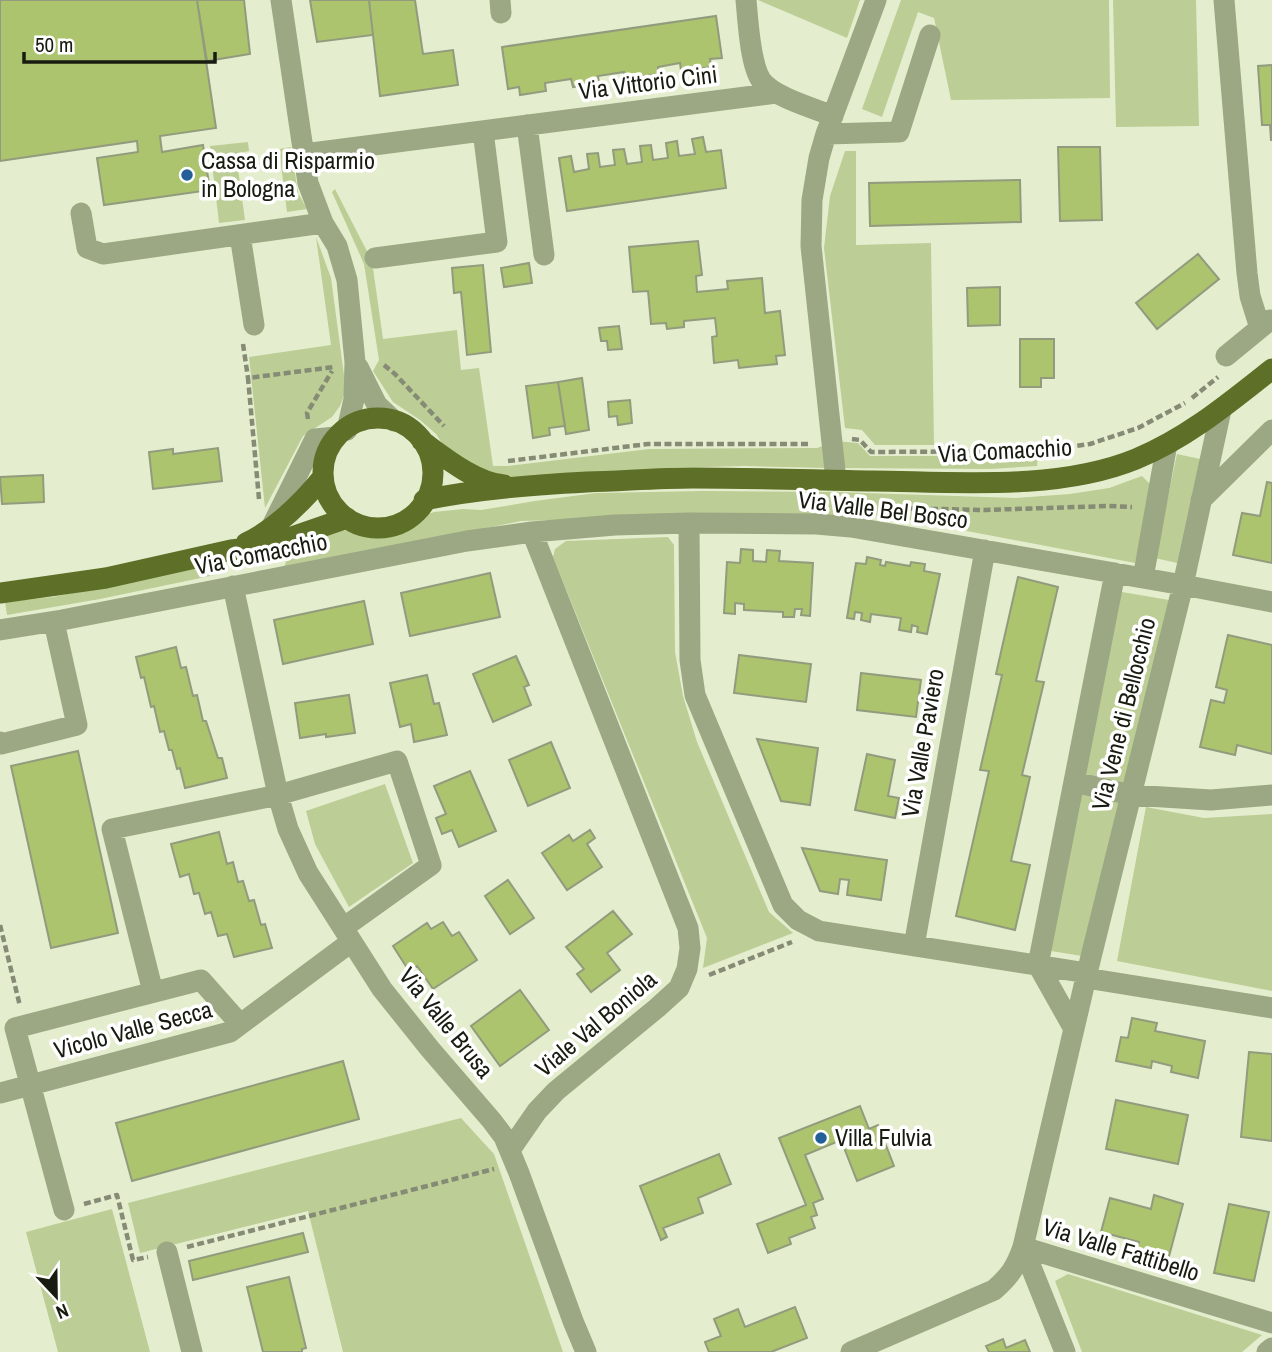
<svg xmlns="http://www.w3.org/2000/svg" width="1272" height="1352" font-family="'Archivo Narrow',sans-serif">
  <rect width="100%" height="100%" fill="#e4eece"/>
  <path fill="#bccd95" d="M758,0H860L847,38Z
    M901,0H1109L1110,98L951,100L934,18L918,12L882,117L862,109Z
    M1113,0H1196L1199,126L1116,127Z
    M248,142L249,151L236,154L245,220L219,223L210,146Z
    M291,147L298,193L307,209L287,212L279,149Z
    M845,151H856V245L931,243L934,445H875L862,430L845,428L824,248L830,196Z
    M335,189L372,261L383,339L457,330L461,370L479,368L493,466H507L649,449L817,448L828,444V468L744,466L666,468L515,480L477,470L446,449L436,434L420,420L393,402L373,371L379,360L364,264L332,192Z
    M316,237L331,278L346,390L340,406L332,417L303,436L265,508L249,357L331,345Z
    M835,441L858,443L870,456H992L1038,455L1037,466L990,469L836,468Z
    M1177,454L1200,459L1177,563L1155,558Z
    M1142,476L1150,484L1151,491L1135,563L888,516L720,515L521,521L283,570L290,551L305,543L343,530L375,536L394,533L416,518L434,512L463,509L481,510L535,501L596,493L704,491L834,492L1016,498L1070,494L1109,488Z
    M668,537L674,545L675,652L683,696L697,742L769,912L793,933L703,968L707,938L553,557L555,549L566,541Z
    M213,564L215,575L100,599L7,615L5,602L53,597Z
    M1116,591L1169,600L1126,787L1085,778Z
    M385,784L413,863L349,907L315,844L306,811Z
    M1079,793L1122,801L1082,956L1051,951Z
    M1146,807L1204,818L1272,814V991L1117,961Z
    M461,1118L494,1154L563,1352H343L308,1211L140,1253L128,1203Z
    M112,1209L150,1352H58L26,1232Z
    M1068,1274L1262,1335L1242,1352H1082L1055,1281Z"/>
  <path fill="#acc46d" stroke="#929b7e" stroke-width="2" d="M0,0H197L216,128L160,136L162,152L203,145L210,190L104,205L97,158L138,152L137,141L0,161Z
    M197,0H244L250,54L207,61Z
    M310,0H369L373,35L317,42Z
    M369,0H415L423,54L453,50L458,85L380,96Z
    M716,16L722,58L710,59L711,67L681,71L680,63L658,67L659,74L625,79L624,72L598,76L599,83L573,87L571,79L545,83L546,91L520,95L519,87L508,89L502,47Z
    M1272,65V140H1271L1270,125H1262L1258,66Z
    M703,137L706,152L721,150L726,188L567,211L559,158L571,156L574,172L589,169L587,154L598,153L600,167L615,165L613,150L624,149L627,164L642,162L640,146L651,145L653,160L668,158L666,143L677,141L679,156L695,154L692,139Z
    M1058,147H1100L1102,220L1060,221Z
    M1020,180L1021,222L870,226L869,183Z
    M698,241L702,275L696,276L697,292L728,289L727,281L762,278L765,313L780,311L785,355L776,356L777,364L739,368L738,360L714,363L712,337L717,336L715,318L684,321V327L667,329L666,323L651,324L648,291L633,292L629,247Z
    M1198,254L1219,279L1157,329L1136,303Z
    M529,263L532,283L504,287L501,268Z
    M483,265L491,352L467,355L461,292L454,293L452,268Z
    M1000,287V325L968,326L967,288Z
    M619,326L622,349L608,350L607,341H601L599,328Z
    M1020,339H1054V378H1041V387H1020Z
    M582,378L589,430L566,434L558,382Z
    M558,382L565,426L549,428L550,435L533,438L526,386Z
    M630,400L632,423L618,425L617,416L609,417L608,402Z
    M218,448L222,481L153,489L149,452L173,449V454Z
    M43,475L44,502L2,504L0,477Z
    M1267,482L1272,483V563L1233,555L1242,513L1260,516Z
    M741,549L753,550V561L766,562L767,550L780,551L779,561L813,563L810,616L801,615L802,609H795L794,617H783V612L744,610V604L735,603V614L724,613L727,562L740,563Z
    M867,557L881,560L880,565L885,566L886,562L910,566L911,562L925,564L924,571L940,574L927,634L917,632L918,627L912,625L911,632L899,630L901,618L871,614L870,622L861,620L862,613L855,612L854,619L847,618L856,563L866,564Z
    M490,573L500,617L410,636L401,593Z
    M1018,577L1058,587L1036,681L1044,682L1022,775L1030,777L1011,861L1030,865L1015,930L956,916L989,771L980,770L1002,675L996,674Z
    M364,601L373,644L283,664L274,620Z
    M1228,635L1272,645V754L1237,745L1235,755L1200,747L1211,700L1224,703L1227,690L1216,687Z
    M176,647L181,668L186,667L193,696L197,695L203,721H206L218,758H222L227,778L185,788L180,768L177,769L172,750H169L164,731L160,732L154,706L151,707L144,677L141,678L136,657Z
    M739,655L811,664L806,702L734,693Z
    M516,656L529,685L524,687L531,705L493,722L473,674Z
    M861,673L921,680L916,717L857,710Z
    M427,675L434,704L439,703L447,735L414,742L411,724L400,727L390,683Z
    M349,695L355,733L326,737V734L300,738L295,703Z
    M757,739L818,748L810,805L781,801Z
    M551,742L570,788L528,806L509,760Z
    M78,751L118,933L51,948L11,766Z
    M867,754L895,760L888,796L899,798L895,818L855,810Z
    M470,771L496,831L459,847L452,830L442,834L436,818L446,814L434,786Z
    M590,830L595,838L587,844L602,867L567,890L542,853L569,835L573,841Z
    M219,832L227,864L233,862L238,882L243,881L249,901L254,900L261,925L265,924L272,948L234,957L227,934L218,936L211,912L205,914L199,893L194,894L189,874L180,877L171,844Z
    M802,848L887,860L881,900L847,895L849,880L840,879L838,894L820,891Z
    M508,880L534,918L510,934L485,896Z
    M613,911L632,934L607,953L620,970L591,992L577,974L584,969L566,947Z
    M443,922L452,936L459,932L477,960L433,989L417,966L409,971L393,946L427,923L431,929Z
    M520,990L549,1030L500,1066L471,1026Z
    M1132,1018L1157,1023L1155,1031L1205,1041L1198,1078L1171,1072L1172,1066L1152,1061L1151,1068L1116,1061L1121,1037L1128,1038Z
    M1249,1052L1272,1054V1141L1241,1137Z
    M343,1061L359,1119L132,1181L116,1123Z
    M1116,1100L1188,1115L1178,1164L1106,1149Z
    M860,1106L869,1129L878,1125L894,1166L857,1181L841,1140L805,1155L823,1199L813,1203L817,1215L811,1217L815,1228L789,1238L791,1244L768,1253L757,1224L806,1205L779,1138Z
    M719,1154L731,1184L698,1198L703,1213L663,1228L667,1237L661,1240L640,1186Z
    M1154,1195L1183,1204L1168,1260L1136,1251L1139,1242L1101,1232L1110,1198L1151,1209Z
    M1229,1204L1269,1212L1254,1281L1214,1273Z
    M303,1233L308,1252L193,1280L189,1261Z
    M289,1277L306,1348L302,1349V1352H263L247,1287Z
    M795,1307L807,1338L771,1352H709L705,1342L721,1336L714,1319L738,1309L745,1327Z
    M1003,1339L1006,1348L1025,1340L1030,1352H989L986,1346Z"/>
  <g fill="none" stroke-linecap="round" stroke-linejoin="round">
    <path stroke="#858b75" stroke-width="4.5" stroke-dasharray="7 3.5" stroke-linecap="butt" d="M243,344L248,378
      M384,365L395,374L444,426
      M1192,398L1218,377
      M308,419L307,413L332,371
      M852,439L860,440L871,452L1040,451L1090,444L1138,428L1185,403
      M508,461L648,444H809
      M259,499L248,378L334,367
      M889,508L985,510L1109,506L1132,507
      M0,925L20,1006
      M709,975L792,942
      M84,1204L117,1195L133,1260L148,1257
      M187,1247L494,1169"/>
    <path stroke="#9ca783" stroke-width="21" d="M281,0L308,183L323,223L337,246L347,280L355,362L354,399L347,430
      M500,0L501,13
      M746,0C748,20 750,64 761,80C773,97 813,108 833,116
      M1224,0L1247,273L1250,296L1260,328
      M527,125L544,255
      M826,134L899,132L930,35
      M304,154L776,93
      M81,213L87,248L103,254L323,223
      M240,235L254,325
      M375,258L497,242L483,131
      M1226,356L1270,320
      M358,367L377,405L394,421
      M836,480L811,246L812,200L819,158L826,134L876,0
      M1201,500L1272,430
      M689,523L690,660L695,695L783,905L798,920L819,931L1087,973
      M271,528L315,439L336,437
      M1143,578L1167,444
      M233,586L278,795L288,829L308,873L382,989L430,1049L492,1121L504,1137L519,1173L573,1321L586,1352
      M0,630L62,620L467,541L532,532L615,525L689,523L816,524L851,527L1183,585L1272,602
      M0,742L1,744L77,725L54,622
      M1074,782L1131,795L1211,800L1272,795
      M914,946L985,550
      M1086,978L1272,1008
      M153,992L112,829L278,795L397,761L431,865L343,928
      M1074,1029L1038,965L1115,573
      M0,1093L230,1032L351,942
      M510,1150L537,1111L556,1091L657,1008L679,988L687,969L690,948L688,928L532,532
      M64,1210L15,1028L201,980L240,1024
      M1023,1247L1272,1323
      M1023,1247L1065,1352
      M167,1252L192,1352
      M851,1352L994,1290C1010,1276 1016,1267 1023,1247L1087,973L1183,585L1221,410
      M1267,1352L1272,1348"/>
    <path stroke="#5e6f28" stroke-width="21" d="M323 473a55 55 0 1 1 110 0a55 55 0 1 1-110 0Z
      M422,441C444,457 476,483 504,485
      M424,500C478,489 533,485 587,482C623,481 658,478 693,478C753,478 813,480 873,481C956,482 1058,491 1136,459C1187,438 1229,403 1272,369
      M246,543C277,528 301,504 323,477
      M0,593L106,578L231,550L266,546L347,518"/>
  </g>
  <g fill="#236097" stroke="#fff" stroke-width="2.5">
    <circle cx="187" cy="175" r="7"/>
    <circle cx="821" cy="1138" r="7"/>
  </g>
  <g text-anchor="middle" stroke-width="7" stroke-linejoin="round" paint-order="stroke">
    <g font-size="24" fill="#181b10" stroke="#fff">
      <text transform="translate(648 83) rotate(-7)" y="8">Via Vittorio Cini</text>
      <text transform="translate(1005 451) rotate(-3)" y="8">Via Comacchio</text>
      <text transform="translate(883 510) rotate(7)" y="8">Via Valle Bel Bosco</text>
      <text transform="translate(261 554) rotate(-11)" y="8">Via Comacchio</text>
      <text transform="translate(1124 714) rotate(-76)" y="8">Via Vene di Bellocchio</text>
      <text transform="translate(923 743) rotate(-80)" y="8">Via Valle Paviero</text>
      <text transform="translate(446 1023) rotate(51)" y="8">Via Valle Brusa</text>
      <text transform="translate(596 1024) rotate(-40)" y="8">Viale Val Boniola</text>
      <text transform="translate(133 1030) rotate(-15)" y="8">Vicolo Valle Secca</text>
      <text transform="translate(1121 1250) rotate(17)" y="8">Via Valle Fattibello</text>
    </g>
    <g font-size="24" fill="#181b10" stroke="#fff" text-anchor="start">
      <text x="201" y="169">Cassa di Risparmio<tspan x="201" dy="28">in Bologna</tspan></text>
      <text x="835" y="1146">Villa Fulvia</text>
    </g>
  </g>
  <g transform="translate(56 1296) rotate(158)" stroke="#ffffff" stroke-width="5" paint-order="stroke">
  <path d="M0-5L12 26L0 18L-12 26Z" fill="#181b10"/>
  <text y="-10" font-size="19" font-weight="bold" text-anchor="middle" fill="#181b10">N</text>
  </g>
  <path d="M24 52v10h191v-10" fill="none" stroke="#181b10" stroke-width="3.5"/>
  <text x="35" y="52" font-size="21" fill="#181b10" stroke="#ffffff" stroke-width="5" paint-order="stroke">50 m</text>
</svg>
